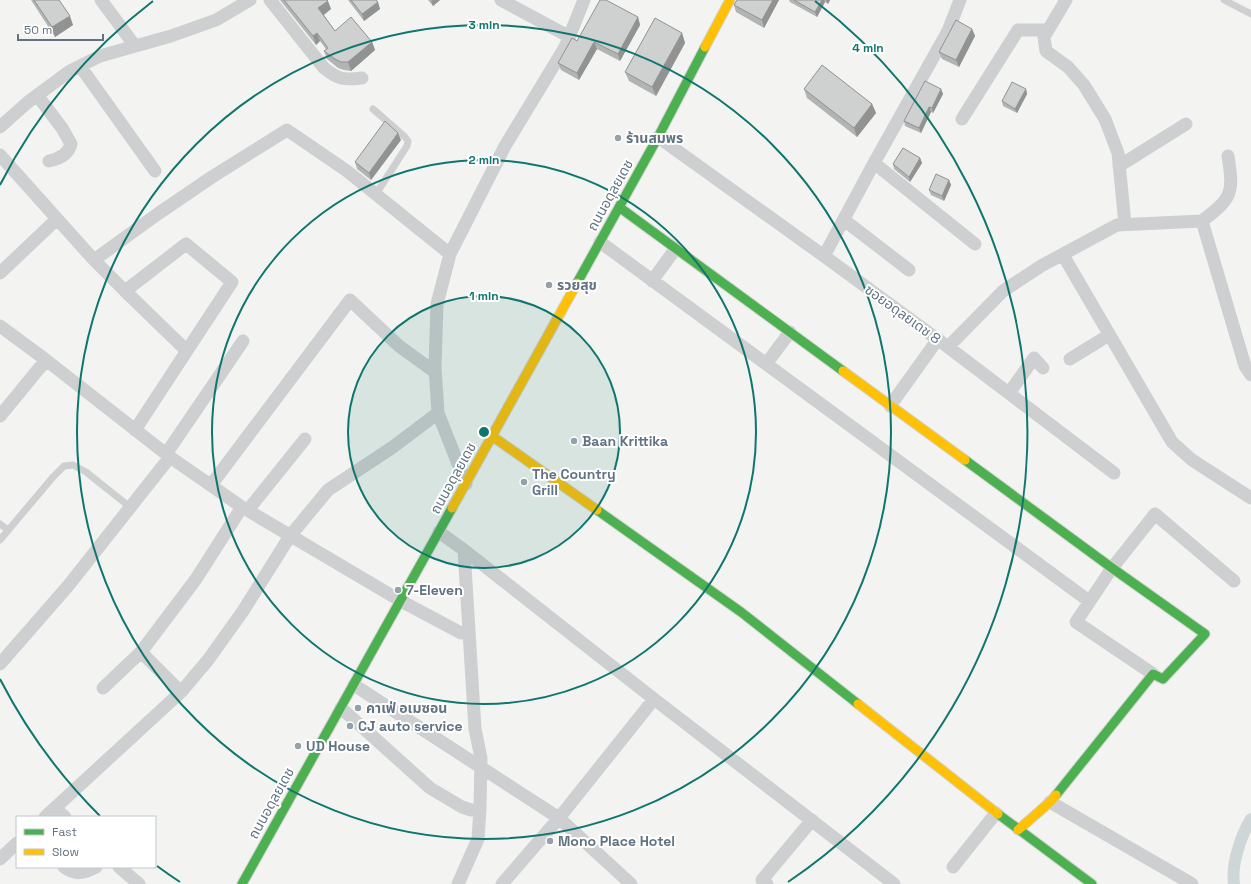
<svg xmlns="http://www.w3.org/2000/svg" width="1251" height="884" font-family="'Space Grotesk','Noto Sans Thai',sans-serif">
  <rect width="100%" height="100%" fill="#f3f4f1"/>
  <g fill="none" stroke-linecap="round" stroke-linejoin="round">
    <path stroke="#cfd6d8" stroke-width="12" d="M1234,884C1231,865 1241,835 1251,819"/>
    <defs>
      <path id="fast" d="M619,207L843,371
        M577,283L658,137L705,47
        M965,460L1112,568L1205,634L1163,679L1153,674L1056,795
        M597,510L741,612L858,704
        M998,814L1092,884
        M242,884L452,508"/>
      <path id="slow" d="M705,47L730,0
        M843,371L965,460
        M492,436L597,510
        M452,508L577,283
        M858,704L998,814
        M1018,830L1050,802L1056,795"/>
    </defs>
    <use href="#fast" stroke="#d1d2d2" stroke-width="11"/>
    <use href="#slow" stroke="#d1d2d2" stroke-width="11"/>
    <path stroke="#cecfd0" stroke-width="7" d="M1224,0L1251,14
      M373,109L405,137L408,141L407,146L376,194
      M0,524L8,530
      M0,540L53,477L64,466L73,465L86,472L130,507"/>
    <path stroke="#cecfd0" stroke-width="13" d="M101,0L135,46
      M270,0L324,68C339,80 344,80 362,78
      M501,0L570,37
      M1066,0L1044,37L1046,51L1068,67L1084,85L1105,119L1118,153L1125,224
      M80,66L155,171
      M37,95L62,128L71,144C68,155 59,159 49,161
      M962,119L1018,30H1048
      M0,127L28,102L70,71L100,56L171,36L216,20L250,0
      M658,137L824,256L948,347L1003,291L1041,266L1117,225L1202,221
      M0,155L94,260L159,213L212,177L287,130L347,171L450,254
      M874,163L975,244
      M1119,166L1186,124
      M844,220L909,270
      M1202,221L1245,366L1251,375
      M1202,221C1232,198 1234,194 1228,156
      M600,242L1089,601
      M1063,255L1172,442L1192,460L1251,498
      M824,256L874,163L948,31L960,0
      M94,260L125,291
      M0,273L57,219
      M652,281L676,248
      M0,326L46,360L170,457L242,507L401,601L461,633
      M948,347L1114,473
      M1070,359L1109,335
      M766,364L790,332
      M1009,393L1034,358L1043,368
      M890,406L938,339
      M0,416L46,360
      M135,430L232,282L186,244L125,291L187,351
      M166,454L243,341
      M466,484L438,413L435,368L437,304L450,254L505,146L565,47L584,0
      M211,485L350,300L399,346L435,372
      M248,510L305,439
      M439,532L464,550L654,699L894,884
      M0,664L68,586L170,457
      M1153,674L1076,622L1112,568L1155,514L1234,581
      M354,685L559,818L631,884
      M103,688L141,652
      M181,692L141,652L196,579L242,507
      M341,708L430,788L462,807L471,810L480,809
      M1050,802L1192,884
      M55,808L65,817
      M45,817L181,692L208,660L243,611L290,536L328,490L393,447L438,413
      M0,859L17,843
      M64,867C75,875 84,874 96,867
      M119,867L139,884
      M953,867L996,813
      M458,884L478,839L480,809L481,758L475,729L464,550
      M502,884L559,818L654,699
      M767,884L762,880L812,820"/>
    <use href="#fast" stroke="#4caf50" stroke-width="9"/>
    <use href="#slow" stroke="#ffc107" stroke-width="9"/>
  </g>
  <path fill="#b2b4b4" d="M31,0H59L73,25L55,37Z
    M280,0H327L331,9L324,15L335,31L372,42L375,50L351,71L344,70L338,68L327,59L324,51L326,49L320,41L316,45Z
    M348,0H376L380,9L364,21Z
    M428,0H440L433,6Z
    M779,0L764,28L736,12L734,5Z
    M789,0H830L828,4L825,2L817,17L790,2Z
    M638,17L640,25L620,61L597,49L579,80L561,70L558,63L577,41Z
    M972,29L975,36L959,67L942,59L939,52Z
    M682,33L685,43L656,96L629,81L625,72Z
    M804,89L872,104L876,113L857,137L807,98Z
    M941,89L943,94L933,113L931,112L921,133L905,126L904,121Z
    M1026,89L1027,94L1017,113L1003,106L1002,101Z
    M401,140L371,180L357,169L355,162Z
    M920,158L922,163L910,182L894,169L893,164Z
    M949,180L951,185L944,201L931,195L929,190Z"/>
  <path fill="#919292" d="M433,0H440L433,6L431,1Z
    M773,0H779L764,28L762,20Z
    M822,0H824L825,2L817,17L815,12Z
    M826,0H830L828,4Z
    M328,1L331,9L322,16L318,8Z
    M378,2L380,9L364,21L362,14Z
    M70,16L73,25L55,37L52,27Z
    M638,17L640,25L620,61L618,54Z
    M972,29L975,36L959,67L956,60Z
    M317,33L320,41L316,45L313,36Z
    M682,33L685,43L656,96L652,87Z
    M372,42L375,50L351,71L348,62Z
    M594,42L597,49L579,80L577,73Z
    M941,89L943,94L933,113L932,108Z
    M1026,89L1027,94L1017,113L1015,109Z
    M872,104L876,113L857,137L854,128Z
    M929,107L931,112L921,133L919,128Z
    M398,133L401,140L371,180L369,173Z
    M920,158L922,163L910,182L909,177Z
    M949,180L951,185L944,201L942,196Z"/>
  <path fill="#cfd1d1" stroke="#919292" d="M34,0H59L70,16L52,27Z
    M284,0H327L328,1L318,8L335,31L351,17L372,42L348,62H341L335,59L324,51L328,48L317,33L313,36Z
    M351,0H376L378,2L362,14Z
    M600,0H606L638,17L618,54L594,42L577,73L558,63L572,38L577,41Z
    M737,0H773L762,20L734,5Z
    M794,0H822L815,12Z
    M655,18L682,33L652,87L625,72Z
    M956,20L972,29L956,60L939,52Z
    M822,65L872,104L854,128L804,89Z
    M925,81L941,89L932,108L929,107L919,128L904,121Z
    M1012,82L1026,89L1015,109L1002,101Z
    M385,121L398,133L369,173L355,162Z
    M903,148L920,158L909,177L893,164Z
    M936,174L949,180L942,196L929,190Z"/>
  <circle cx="484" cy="432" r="136" fill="#0f766e" fill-opacity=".12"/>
  <g fill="none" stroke="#0f766e" stroke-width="2">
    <circle cx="484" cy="432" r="136"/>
    <circle cx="484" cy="432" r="272"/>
    <circle cx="484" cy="432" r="407"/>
    <path d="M180 882A543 543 0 0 1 157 866M100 816A543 543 0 0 1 0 679M0 185A543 543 0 0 1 153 1M815 1A543 543 0 0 1 788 882"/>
  </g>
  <g fill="#94a0aa" stroke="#fff" stroke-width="1.5">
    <circle cx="618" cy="138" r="4"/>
    <circle cx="549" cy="285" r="4"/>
    <circle cx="574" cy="441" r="4"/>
    <circle cx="524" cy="482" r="4"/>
    <circle cx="398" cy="590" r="4"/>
    <circle cx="358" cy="708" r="4"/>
    <circle cx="350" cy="726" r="4"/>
    <circle cx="298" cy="746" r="4"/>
    <circle cx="550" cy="841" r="4"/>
  </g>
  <g text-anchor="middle" stroke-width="4" stroke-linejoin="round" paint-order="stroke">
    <g font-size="14" font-weight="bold" fill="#617283" stroke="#fff" text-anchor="start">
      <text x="626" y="143">ร้านสมพร</text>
      <text x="557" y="290">รวยสุข</text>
      <text x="582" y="446">Baan Krittika</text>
      <text x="532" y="479">The Country<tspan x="532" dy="16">Grill</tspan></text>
      <text x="406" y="595">7-Eleven</text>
      <text x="366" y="713">คาเฟ่ อเมซอน</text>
      <text x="358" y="731">CJ auto service</text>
      <text x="306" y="751">UD House</text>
      <text x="558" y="846">Mono Place Hotel</text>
    </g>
    <g font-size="14" fill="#617283" stroke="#fff">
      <text transform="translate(610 195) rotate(-61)" y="5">ถนนอดุลยเดช</text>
      <text transform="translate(903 314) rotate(36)" y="5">ซอยอดุลยเดช 8</text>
      <text transform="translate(453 478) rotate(-61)" y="5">ถนนอดุลยเดช</text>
      <text transform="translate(271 803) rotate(-61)" y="5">ถนนอดุลยเดช</text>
    </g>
  </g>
  <circle cx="484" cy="432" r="6" fill="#0f766e" stroke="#fff" stroke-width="2"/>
  <g font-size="12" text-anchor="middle" font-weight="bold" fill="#0f766e" stroke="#fff" stroke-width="4" stroke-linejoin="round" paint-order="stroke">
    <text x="484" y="29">3 min</text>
    <text x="868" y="52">4 min</text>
    <text x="484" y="164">2 min</text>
    <text x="484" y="300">1 min</text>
  </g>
  <rect x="16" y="816" width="140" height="52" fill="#ffffff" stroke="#c0c7cd"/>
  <rect x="24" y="829" width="20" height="6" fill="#4caf50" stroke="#c0c7cd"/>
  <text x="52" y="836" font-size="12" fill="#617283">Fast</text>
  <rect x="24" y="849" width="20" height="6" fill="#ffc107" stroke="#c0c7cd"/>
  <text x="52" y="856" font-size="12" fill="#617283">Slow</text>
  <path d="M18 34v6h85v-6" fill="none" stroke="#617283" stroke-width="2"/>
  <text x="24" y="34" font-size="12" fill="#617283" stroke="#ffffff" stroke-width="3" paint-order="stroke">50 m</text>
</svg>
